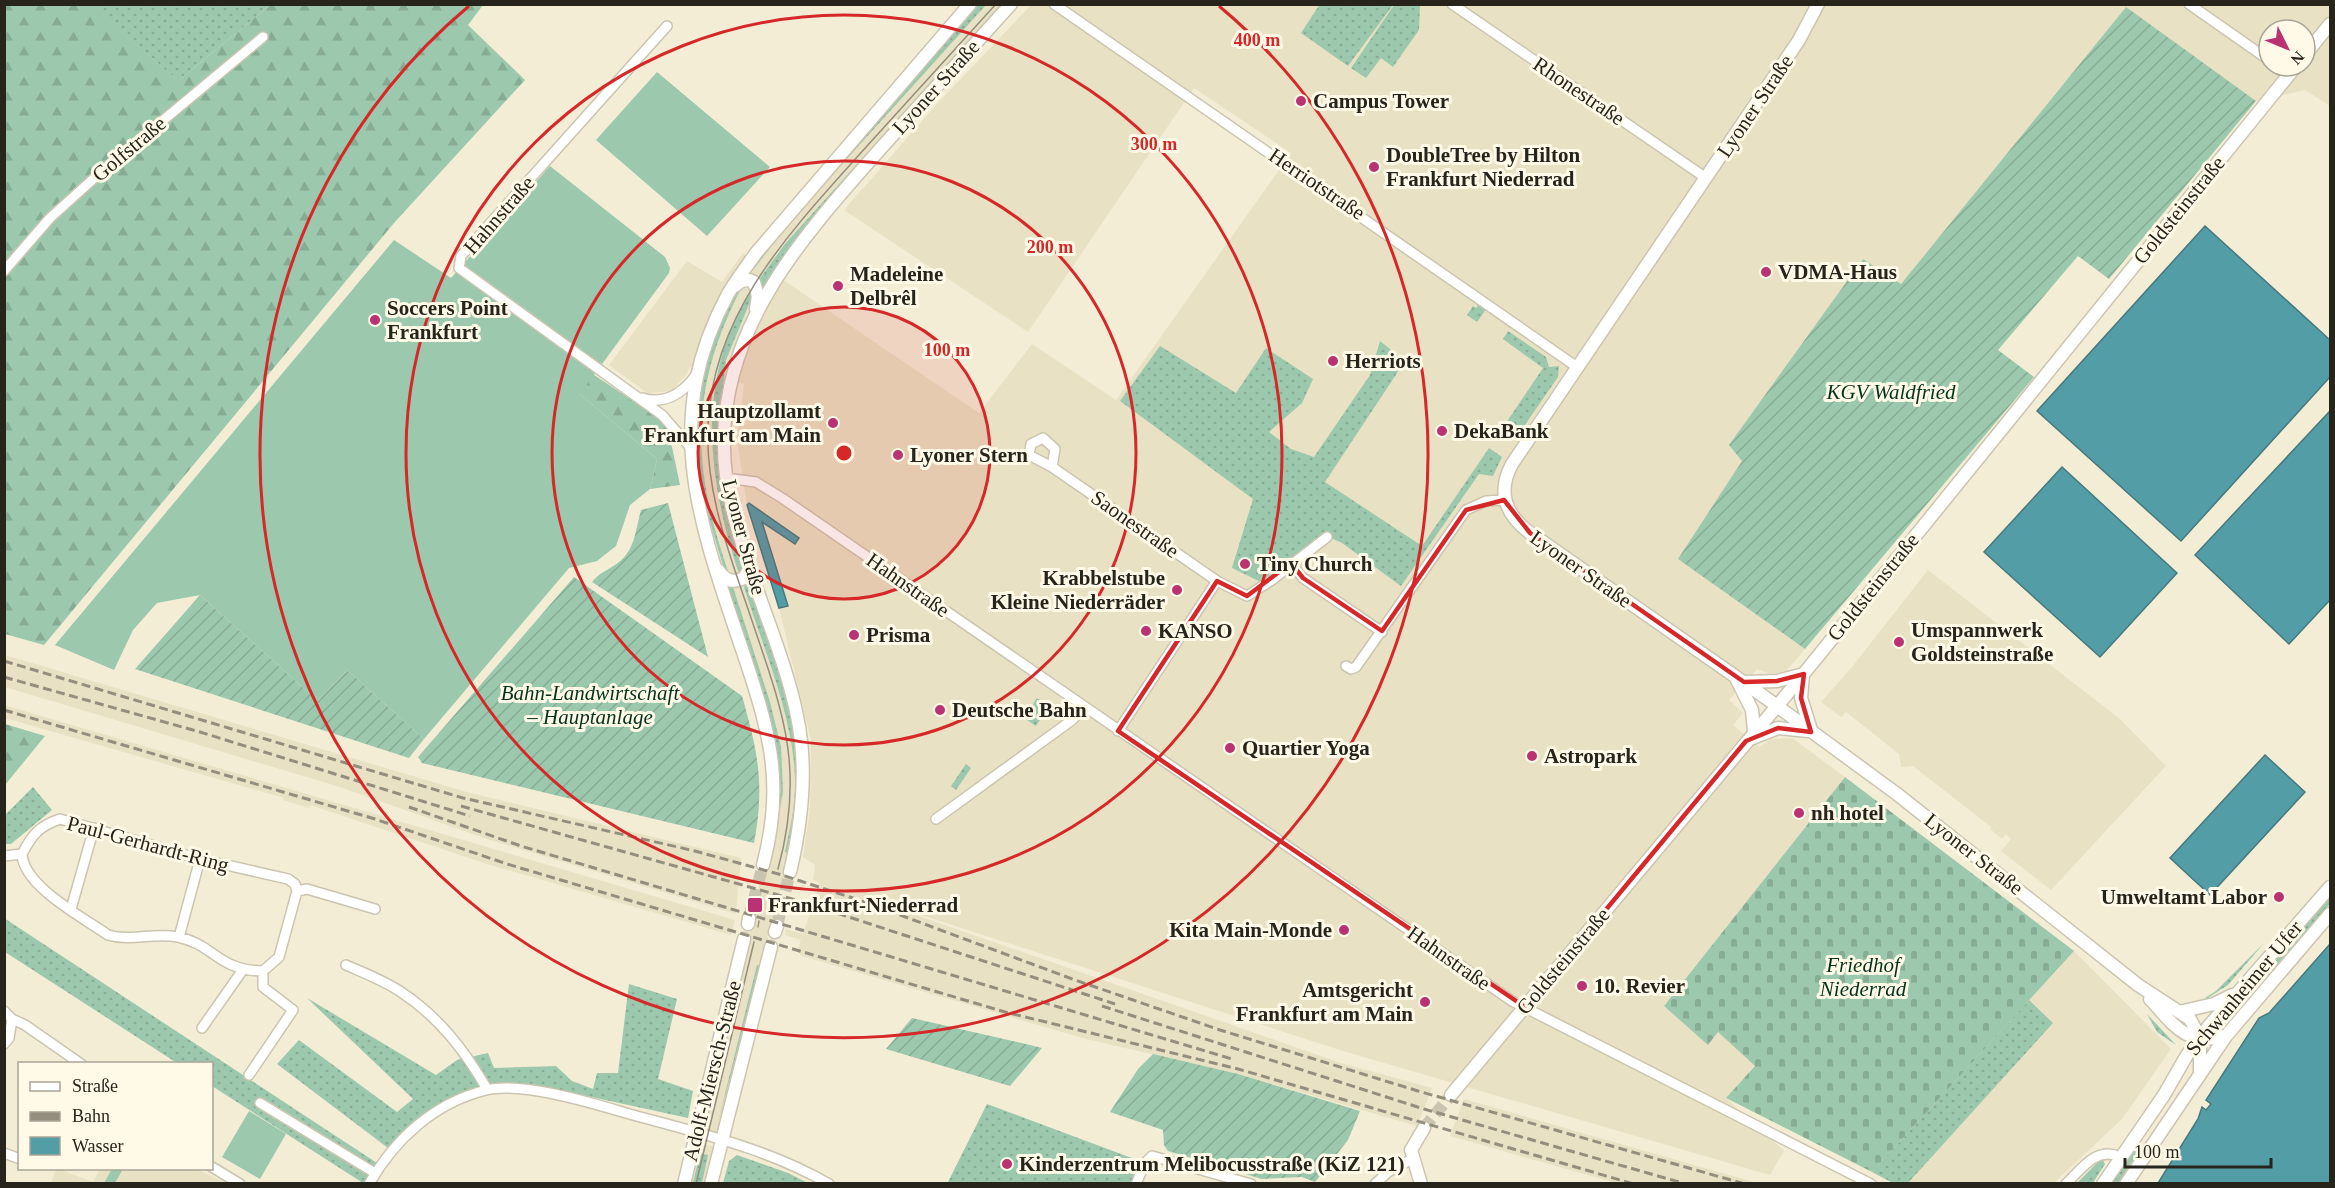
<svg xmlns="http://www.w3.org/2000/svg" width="2335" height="1188" font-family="Georgia,serif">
  <defs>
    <pattern id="grass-dots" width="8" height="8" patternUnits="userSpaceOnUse" patternTransform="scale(1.5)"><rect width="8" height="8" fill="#9cc8ad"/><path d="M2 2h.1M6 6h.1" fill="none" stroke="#86ac94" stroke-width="1.8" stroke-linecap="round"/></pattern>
    <pattern id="forest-firs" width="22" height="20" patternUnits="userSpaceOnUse" patternTransform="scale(1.5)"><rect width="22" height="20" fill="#9cc8ad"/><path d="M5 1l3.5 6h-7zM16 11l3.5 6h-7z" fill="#86ac94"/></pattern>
    <pattern id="cemetery-stones" width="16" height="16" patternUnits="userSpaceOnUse" patternTransform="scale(1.5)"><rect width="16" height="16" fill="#9cc8ad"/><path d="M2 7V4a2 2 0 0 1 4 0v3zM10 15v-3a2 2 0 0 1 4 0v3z" fill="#86ac94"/></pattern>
    <pattern id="garden-furrows" width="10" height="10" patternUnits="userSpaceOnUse" patternTransform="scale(1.5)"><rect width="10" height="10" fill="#9cc8ad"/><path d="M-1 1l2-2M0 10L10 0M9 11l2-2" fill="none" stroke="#86ac94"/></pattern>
  </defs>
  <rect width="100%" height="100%" fill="#f3edd6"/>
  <path fill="#e9e1c3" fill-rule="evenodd" d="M976,5H1006L825,204L773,273L979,413L1032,344L1116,400L1291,153L1194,88L1028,332L844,210L936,105L1031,5H2330V106L2305,90L2256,101L2125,8L1901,284L1862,259L1742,461L1679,559L1805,649L1786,671L1770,674L1757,669L1729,700L1743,713L1733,725L1759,747L1771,739L1792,738L1845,777L1664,1006L1708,1044L1718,1032L1755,1066L1726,1098L1784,1151L1770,1175L1343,1051L859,895L1341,1063L1432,1088L1417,1126L1238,1074L1086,1039L802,956L797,952L801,940L785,935L786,929L803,934L820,883L813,880L815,865L803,857L810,809L811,740L779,608L747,505L737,440L744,384L723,377L722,402L739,574L732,575L729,574L712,530L697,468L703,370L691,366L686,375L671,391L647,393L609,365L687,261L722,282L743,253L755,261ZM2269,30H2305V66H2269Z
    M1928,570L2120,719L2166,766L2051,890L2001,851L2011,839L2006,834L2002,839L1990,829L1991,827L1913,766L1901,767L1899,754L1846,712L1841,717L1821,702L1852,667Z
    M749,581L795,735L797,799L790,854L733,1070L718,1137L703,1132L730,1025L779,790L776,750L769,718L726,584L744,587Z
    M5,655L470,793L741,858L736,914L487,839L340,787L5,687Z
    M4,705L735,920L731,935L487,864L310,805L309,808L283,800L284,798L5,718Z
    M2074,951L2171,1049L2122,1119L2054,1183H1893L1872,1172Z
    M1464,1099L1757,1183H1616L1450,1136Z
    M702,1144L712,1146L714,1150L706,1183L689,1184L698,1148Z
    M56,1168L93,1182L100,1169H197L225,1183L51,1184Z"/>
  <path fill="url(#grass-dots)" d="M100,4L270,5L178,81L99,12Z
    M1320,4H1393V5L1348,66L1301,33Z
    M976,5H986L797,214L749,275L746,274Z
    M1000,5H1006L825,204L803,230L763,289L758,281L785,244Z
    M1394,5H1420L1419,30L1393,67L1381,58L1366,78L1351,68Z
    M743,285C689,387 691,466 729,574L724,569L707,512L693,441L702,373L716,332L737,287Z
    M752,290V297L726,360L720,423L743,565L739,574C708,481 694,378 752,290Z
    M1480,303L1487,308L1477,322L1467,315L1473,306L1476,308Z
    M1508,331L1546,357L1549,367L1559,366L1558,377L1520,432L1506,423L1543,368L1503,339Z
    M1380,341L1405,361L1325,482L1422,546L1489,448L1502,457L1493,476L1479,474L1401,586L1342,543L1322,534L1290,559L1265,584L1232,568L1253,499L1120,401L1160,346L1236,393L1266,348L1313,379L1302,403L1269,432L1291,449L1314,457L1370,375Z
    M749,581C766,632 787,682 794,735C800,775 795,814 790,854L785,852C790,828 796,804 795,779C793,714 763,648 744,587Z
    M726,584L733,587L770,702L781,747L783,791L773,850H769C773,826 781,800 779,776C776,713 745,644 726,584Z
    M1037,698L1049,706L1036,726L1024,718Z
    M966,764L971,768L956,790L951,786Z
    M33,787L52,810L11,844H5V815Z
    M2330,897V904L2229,1020L2221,1027L2211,1029Z
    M4,918L380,1165L369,1183H363L212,1086V1064L177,1063L5,952Z
    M2264,943L2228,985L2206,999L2205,998L2216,991Z
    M741,964L745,965L708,1118Z
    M757,965L761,966L718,1122Z
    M629,984L677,999L658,1079L693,1091L688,1118L564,1091L487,1089L416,1124L388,1148L277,1064L299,1040L397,1112L413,1099L307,998L436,1075L457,1060L488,1053L494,1068L556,1066L572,1081L593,1089L597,1073H618Z
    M2029,1000L2053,1023L1908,1183H1893L1872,1172Z
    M2147,1014L2176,1045L2157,1032Z
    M987,1104L1145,1163L1134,1183L947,1184Z
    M2143,1135L2133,1160L2118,1183L2107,1184Z
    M700,1153L708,1155L702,1183H693Z
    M737,1155L788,1173L808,1183H723L729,1161Z
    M2100,1160H2103L2105,1164L2093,1183L2076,1184Z"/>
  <path fill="url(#forest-firs)" d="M4,5H100V12L178,81L270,5H483L468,25L525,80L394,223L44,645L5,634Z
    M585,369L653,414L668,428L665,433L672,447L680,485L650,489L657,459L580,394Z
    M5,724L45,736L5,785L4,724Z"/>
  <path fill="url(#cemetery-stones)" d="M1845,777L2074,951L1872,1172L1726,1098L1755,1066L1718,1032L1708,1045L1664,1006Z"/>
  <path fill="url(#garden-furrows)" d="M2126,7L2256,101L2109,279L2078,256L1998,350L2034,377L1805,649L1678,559L1742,461L1729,445L1863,259L1901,284Z
    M668,503L708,657L592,582C599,573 606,571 615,565C635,552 635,532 641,510Z
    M574,577L742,696C758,752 765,785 754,843L422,763L418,757Z
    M200,595L318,701L347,670L424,739L409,758L135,669Z
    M912,1018L1034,1046L1042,1048L1010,1086L886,1049Z
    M1153,1054L1238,1074L1360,1111L1348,1140L1315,1182L1302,1177L1262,1179L1168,1151L1164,1145L1163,1130L1110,1112L1138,1069Z"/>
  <path fill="#9cc8ad" d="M657,72L770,167L707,236L596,140Z
    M550,166L665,257L670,268L669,273L580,394L657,459L650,489L630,505L616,546L597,561L569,568L424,739L347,670L318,701L200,595L157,603L133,630L114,670L55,645L394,240L451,278Z
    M249,1111L286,1134L260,1179L222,1157Z
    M112,1169H123L115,1183H104Z"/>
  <path fill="#539da7" stroke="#46797d" stroke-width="1.5" d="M2205,226L2330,340V377L2181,541L2037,411Z
    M2330,411V600L2289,644L2195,555Z
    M2062,467L2177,573L2100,657L1984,552Z
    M749,503L799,538L795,544L762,522L788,606L779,608L747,505Z
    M2265,755L2305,792L2210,895L2170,858Z
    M2330,944V1183H2158L2198,1119L2202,1107L2206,1110L2211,1104L2206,1100L2259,1018L2269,1013Z"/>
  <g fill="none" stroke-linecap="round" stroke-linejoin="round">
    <path stroke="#cac5b1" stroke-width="12" stroke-dasharray="12 6" stroke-linecap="butt" d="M749,918L763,865
      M777,926L790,872
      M1424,1128L1451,1095"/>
    <defs>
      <path id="street" d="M1054,4L1577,367
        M1452,4L1706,178
        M2189,4L2269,60
        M667,26L461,256L459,268L662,415L690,447
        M2277,66L2289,75
        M4,271L50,218L101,172L263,37
        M642,398C665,405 683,393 696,375
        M1043,438L1055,449L1052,467L1029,455L1031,444Z
        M1052,467L1217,581
        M726,478L756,482L782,498L1512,1001L1871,1184
        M1291,563L1303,578L1382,632
        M1346,666L1351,669L1356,667L1466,510L1486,501L1504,500
        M1118,731L1217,581L1247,596L1272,580L1327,537
        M936,819L1072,720L1085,707
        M4,856L22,854
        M297,891L279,957L263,971C219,971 213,944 178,937C154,932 131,942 108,935C84,918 23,886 22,854C32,835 39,826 60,819L200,859L288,879L295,884L297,891L307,889L375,909
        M71,909L94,828
        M179,937L200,859
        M346,965C364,973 385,981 401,992C439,1017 465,1051 487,1089
        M4,1011L12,1019L9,1038L4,1044
        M12,1019L25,1025L81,1064
        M202,1028L242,971
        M249,1075L293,1010L263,987V971
        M260,1103L375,1173
        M4,1153L20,1159
        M212,1167L240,1184
        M369,1184C395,1139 434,1103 486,1090C523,1081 595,1104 633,1115C699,1133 769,1149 829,1184
        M1136,1184L1145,1163L1152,1156L1251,1184
        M1375,1184L1388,1172L1412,1159
        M2066,1184C2082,1168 2097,1146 2120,1157"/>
      <path id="secondary" d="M1818,4L1799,40L1512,464C1497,492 1505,514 1530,533L1766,698L1897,794L2138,985L2190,1019L2200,1038V1072
        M2305,55L2330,24
        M735,286C741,280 747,278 754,282L758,296L756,309
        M718,570C725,580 732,584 744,578L750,568
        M1803,675L1801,698L1811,730
        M1736,678L1752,710L1754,731
        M1745,682L1777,681L1804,674
        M1750,739L1778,728L1808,731
        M763,865C784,786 771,737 746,661C703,532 657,425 728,294C736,280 747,266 756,253L970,4
        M790,872C802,822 808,768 797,716C788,671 769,625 754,581C739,536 723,490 724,442C724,321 807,232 882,147C925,99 968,51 1011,4
        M748,924L749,918
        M775,932L777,926
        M2150,999C2175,1026 2185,1046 2226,1036
        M2179,1012L2214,1004L2232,995
        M1451,1095L1793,687L2296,66
        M684,1184L744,939
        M711,1184L771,947
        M1421,1184L1411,1150L1424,1128
        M2103,1184L2164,1095L2187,1055L2208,1027L2330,887
        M2126,1184L2226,1036L2330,914"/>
    </defs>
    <use href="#street" stroke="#cbc5b0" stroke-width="12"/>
    <use href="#secondary" stroke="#cbc5b0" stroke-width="15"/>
    <use href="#street" stroke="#fff" stroke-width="9"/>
    <use href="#secondary" stroke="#fff" stroke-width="12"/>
    <path stroke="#938e7e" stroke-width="1.5" d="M778,869C807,763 780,705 747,606C727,548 705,488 708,425C713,309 794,228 867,146C910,99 953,52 996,4
      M758,927L759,921
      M696,1184L754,942"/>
    <path stroke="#938e7e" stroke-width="3" stroke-dasharray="9 4.5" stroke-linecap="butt" d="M4,661L463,798L695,851L782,875L865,902L1075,980L1220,1030L1418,1091L1745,1184
      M4,677L200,732L470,816
      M4,710L375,819L507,864L1005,1012L1238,1069L1634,1184
      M461,806L803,902L1115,1004
      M409,807L521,846L1232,1059
      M1102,1006L1424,1109L1686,1184"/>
  </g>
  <path fill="none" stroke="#d62828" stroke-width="4.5" stroke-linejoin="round" d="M1504,500L1530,533L1744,682L1777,681L1804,674L1801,698L1811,732L1778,728L1746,741L1525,1007L1118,731L1217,581L1247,596L1291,563L1303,578L1382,631L1466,510Z"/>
  <circle cx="844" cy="453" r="146" fill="#d62828" fill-opacity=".12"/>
  <g fill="none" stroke="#d62828" stroke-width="3">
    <circle cx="844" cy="453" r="146"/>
    <circle cx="844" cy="453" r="292"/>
    <circle cx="844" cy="453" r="438"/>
    <path d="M1219 6A584 584 0 1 1 469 6"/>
  </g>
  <g fill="#ba3271" stroke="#fffae8" stroke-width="2">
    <circle cx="1301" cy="101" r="6"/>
    <circle cx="1374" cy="167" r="6"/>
    <circle cx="1766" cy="272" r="6"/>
    <circle cx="838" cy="286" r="6"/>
    <circle cx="375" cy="320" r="6"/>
    <circle cx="1333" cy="361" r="6"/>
    <circle cx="833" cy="423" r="6"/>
    <circle cx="1442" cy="431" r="6"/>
    <circle cx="898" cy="455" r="6"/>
    <circle cx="1245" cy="564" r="6"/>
    <circle cx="1177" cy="590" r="6"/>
    <circle cx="1146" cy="631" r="6"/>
    <circle cx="854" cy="635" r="6"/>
    <circle cx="1899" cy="642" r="6"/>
    <circle cx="940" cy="710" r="6"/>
    <circle cx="1230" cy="748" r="6"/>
    <circle cx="1532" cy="756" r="6"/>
    <circle cx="1799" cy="813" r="6"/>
    <circle cx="2279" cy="897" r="6"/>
    <rect x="747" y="897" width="16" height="16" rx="3"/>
    <circle cx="1344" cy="930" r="6"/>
    <circle cx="1582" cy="986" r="6"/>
    <circle cx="1425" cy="1002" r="6"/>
    <circle cx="1007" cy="1164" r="6"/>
  </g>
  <g text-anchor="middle" stroke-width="6" stroke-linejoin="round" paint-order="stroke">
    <g font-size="21" fill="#27241c" stroke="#fffae8">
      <text transform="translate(936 87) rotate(-48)" y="7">Lyoner Straße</text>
      <text transform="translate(1579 91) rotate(34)" y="7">Rhonestraße</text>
      <text transform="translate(1755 106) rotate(-56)" y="7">Lyoner Straße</text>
      <text transform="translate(129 149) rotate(-40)" y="7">Golfstraße</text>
      <text transform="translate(1317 184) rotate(34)" y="7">Herriotstraße</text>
      <text transform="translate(2179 210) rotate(-51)" y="7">Goldsteinstraße</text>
      <text transform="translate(499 215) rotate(-49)" y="7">Hahnstraße</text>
      <text transform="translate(1135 524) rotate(35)" y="7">Saonestraße</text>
      <text transform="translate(744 537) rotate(75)" y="7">Lyoner Straße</text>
      <text transform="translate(1581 569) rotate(35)" y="7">Lyoner Straße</text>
      <text transform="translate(908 585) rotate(35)" y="7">Hahnstraße</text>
      <text transform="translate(1873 587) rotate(-51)" y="7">Goldsteinstraße</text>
      <text transform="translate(148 844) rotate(15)" y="7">Paul-Gerhardt-Ring</text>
      <text transform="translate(1974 854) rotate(38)" y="7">Lyoner Straße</text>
      <text transform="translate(1449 958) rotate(35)" y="7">Hahnstraße</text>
      <text transform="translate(1563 961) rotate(-50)" y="7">Goldsteinstraße</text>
      <text transform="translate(2244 988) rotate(-50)" y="7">Schwanheimer Ufer</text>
      <text transform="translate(712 1071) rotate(-76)" y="7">Adolf-Miersch-Straße</text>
    </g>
    <g font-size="21" font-weight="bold" fill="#27241c" stroke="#fffae8" text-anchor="start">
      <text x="1313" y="108">Campus Tower</text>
      <text x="1386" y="162">DoubleTree by Hilton<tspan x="1386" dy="24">Frankfurt Niederrad</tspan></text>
      <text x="1778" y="279">VDMA-Haus</text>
      <text x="850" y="281">Madeleine<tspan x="850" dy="24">Delbrêl</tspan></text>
      <text x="387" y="315">Soccers Point<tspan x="387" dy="24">Frankfurt</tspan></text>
      <text x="1345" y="368">Herriots</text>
      <text x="821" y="418" text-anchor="end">Hauptzollamt<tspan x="821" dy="24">Frankfurt am Main</tspan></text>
      <text x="1454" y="438">DekaBank</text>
      <text x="910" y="462">Lyoner Stern</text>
      <text x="1257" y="571">Tiny Church</text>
      <text x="1165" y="585" text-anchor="end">Krabbelstube<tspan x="1165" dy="24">Kleine Niederräder</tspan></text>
      <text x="1911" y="637">Umspannwerk<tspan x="1911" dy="24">Goldsteinstraße</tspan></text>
      <text x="1158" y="638">KANSO</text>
      <text x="866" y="642">Prisma</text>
      <text x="952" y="717">Deutsche Bahn</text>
      <text x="1242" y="755">Quartier Yoga</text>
      <text x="1544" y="763">Astropark</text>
      <text x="1811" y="820">nh hotel</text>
      <text x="2267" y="904" text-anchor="end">Umweltamt Labor</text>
      <text x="768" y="912">Frankfurt-Niederrad</text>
      <text x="1332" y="937" text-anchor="end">Kita Main-Monde</text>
      <text x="1594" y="993">10. Revier</text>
      <text x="1413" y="997" text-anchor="end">Amtsgericht<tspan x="1413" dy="24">Frankfurt am Main</tspan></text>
      <text x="1019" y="1171">Kinderzentrum Melibocusstraße (KiZ 121)</text>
    </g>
    <g font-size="21" font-style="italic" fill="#05341e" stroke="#fffae8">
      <text x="1891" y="399">KGV Waldfried</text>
      <text x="590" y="700">Bahn-Landwirtschaft<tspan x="590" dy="24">– Hauptanlage</tspan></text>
      <text x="1863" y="972">Friedhof<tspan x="1863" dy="24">Niederrad</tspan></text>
    </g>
  </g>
  <circle cx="844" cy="453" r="9" fill="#d62828" stroke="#fffae8" stroke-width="3"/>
  <g font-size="18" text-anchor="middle" font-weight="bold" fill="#d62828" stroke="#fffae8" stroke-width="6" stroke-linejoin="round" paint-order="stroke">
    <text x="1257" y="46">400 m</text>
    <text x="1154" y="150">300 m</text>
    <text x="1050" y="253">200 m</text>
    <text x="947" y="356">100 m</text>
  </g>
  <rect width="2335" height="1188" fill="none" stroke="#27241c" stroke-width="12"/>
  <rect x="18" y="1062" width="195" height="108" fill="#fffae8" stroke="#a9a496" stroke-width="1.5"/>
  <rect x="30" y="1082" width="30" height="9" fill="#ffffff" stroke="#a9a496" stroke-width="1.5"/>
  <text x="72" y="1092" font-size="18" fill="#27241c">Straße</text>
  <rect x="30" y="1112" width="30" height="9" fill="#938e7e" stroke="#a9a496" stroke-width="1.5"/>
  <text x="72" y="1122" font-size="18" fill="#27241c">Bahn</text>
  <rect x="30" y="1137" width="30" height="18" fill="#539da7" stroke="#a9a496" stroke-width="1.5"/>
  <text x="72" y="1152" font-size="18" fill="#27241c">Wasser</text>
  <g transform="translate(2287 48) rotate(133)"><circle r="28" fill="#fffae8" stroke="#a9a496" stroke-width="1.5"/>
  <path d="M0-4.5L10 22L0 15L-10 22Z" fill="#ba3271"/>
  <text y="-9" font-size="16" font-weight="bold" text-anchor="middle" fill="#27241c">N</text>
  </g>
  <path d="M2125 1158v9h146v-9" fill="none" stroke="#27241c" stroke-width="3"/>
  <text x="2134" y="1158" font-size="18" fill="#27241c" stroke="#fffae8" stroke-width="4.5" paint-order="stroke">100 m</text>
</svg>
